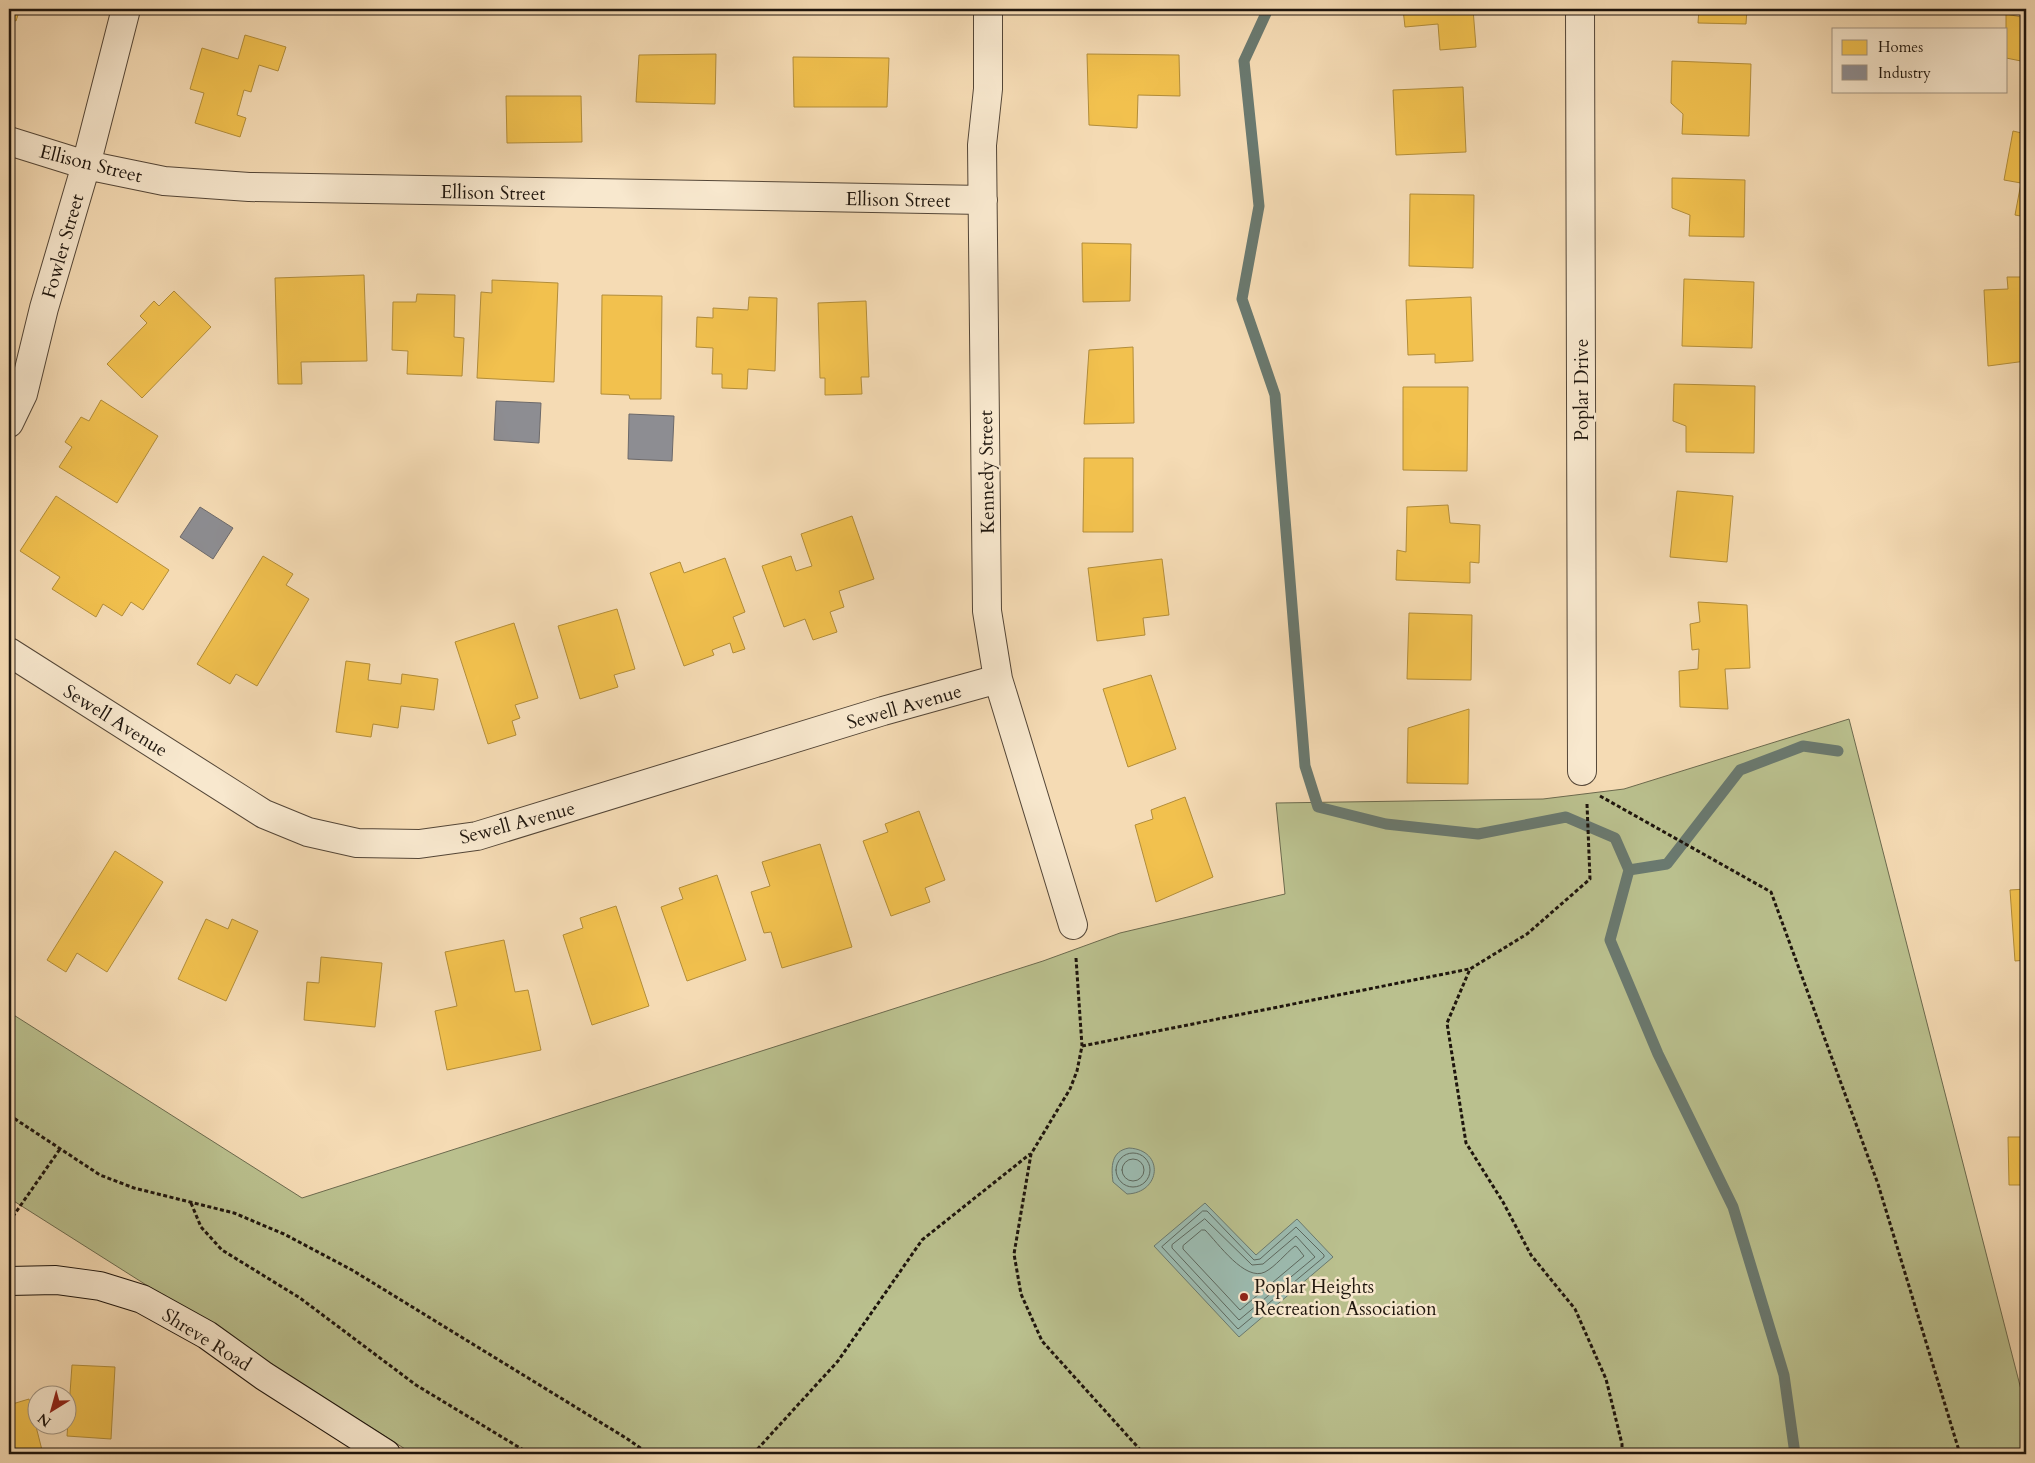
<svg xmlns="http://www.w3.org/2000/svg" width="2035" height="1463" font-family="Cardo,serif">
  <rect width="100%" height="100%" fill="#f5dbb4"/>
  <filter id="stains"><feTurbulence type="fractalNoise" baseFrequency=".004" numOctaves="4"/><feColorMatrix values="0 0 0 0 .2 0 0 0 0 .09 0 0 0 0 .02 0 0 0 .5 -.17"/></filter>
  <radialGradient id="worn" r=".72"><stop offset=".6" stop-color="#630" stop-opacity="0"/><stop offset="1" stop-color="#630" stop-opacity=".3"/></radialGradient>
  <path fill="#bac08e" stroke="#6c6a4e" d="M1849,719L2026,1409V1454H413L9,1198V1012L302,1198L1043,961L1120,933L1285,894L1276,803L1543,799L1624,789Z"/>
  <path fill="#9cbbb0" stroke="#6a796f" d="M1129,1148C1165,1150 1161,1193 1127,1194L1113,1182C1111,1167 1111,1151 1129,1148Z
    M1205,1203L1256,1255L1297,1219L1333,1257L1239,1337L1154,1246Z"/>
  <path fill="#f2c14e" stroke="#b28d3a" d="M9,9H20L16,21L9,18Z
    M1403,9H1473L1476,47L1440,50L1438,24L1405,27Z
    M1699,9H1747L1746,24L1698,23Z
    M2006,14L2026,18V62L2006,58Z
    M245,35L286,47L278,71L259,65L251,92L244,90L237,115L246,118L240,137L195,123L204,93L190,89L202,48L238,59Z
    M716,54L715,104L636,102L639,55Z
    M1087,54L1179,55L1180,96L1138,95L1137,128L1089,125Z
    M793,57L889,58L887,107H794Z
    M1672,61L1751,64L1749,136L1682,134L1683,114L1671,103Z
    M1463,87L1466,152L1396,155L1393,90Z
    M506,96H581L582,142L507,143Z
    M2013,131L2026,134V217L2015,215L2021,183L2004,180Z
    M1672,178L1745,180L1744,237L1689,236L1690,215L1672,208Z
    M1410,194L1474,195L1473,268L1409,266Z
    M1082,243L1131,244L1130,301L1083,302Z
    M364,275L367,361L301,362L302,384H278L275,278Z
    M2007,277H2026V361L1988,366L1984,290L2008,289Z
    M1684,279L1754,282L1752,348L1682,346Z
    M492,280L558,283L554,382L477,378L481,292L492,293Z
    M174,291L211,327L142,398L107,364L147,323L140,316L154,301L159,306Z
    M417,294L455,295L454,337L464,338L462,376L407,374L408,351L392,350L393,302H416Z
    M602,295L662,296L661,399H630L629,395L601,394Z
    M749,297L777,298L775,371L748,369L747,389L722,388V374H712L713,348L696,347L697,317L713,318V308L748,310Z
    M1471,297L1473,361L1435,363V354L1408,355L1406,300Z
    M866,301L869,377H861L862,394L825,395V378H820L818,303Z
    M1133,347L1134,423L1084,424L1089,350Z
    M1674,384L1755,386L1754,453L1686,452V426L1673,421Z
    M1403,387H1468L1467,471L1403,470Z
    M101,400L158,436L117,503L59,467L72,447L65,442L81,417L89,421Z
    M1084,458H1133V532H1083Z
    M1677,491L1733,496L1727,562L1670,557Z
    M56,496L169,570L143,610L131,602L122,616L103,604L96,617L52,589L60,577L20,551Z
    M1448,505L1450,523L1480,525L1479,563L1470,562V583L1396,580L1397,550L1406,552L1407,507Z
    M852,516L874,579L839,591L844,607L830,612L837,632L813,640L805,619L784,627L762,566L791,556L796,571L812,566L801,534Z
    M263,556L293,574L286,585L309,599L257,686L236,674L230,684L197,664Z
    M725,558L745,612L733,617L745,649L733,653L730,643L712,650L714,655L684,666L650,573L680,562L684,573Z
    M1162,559L1169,615L1143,618L1145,635L1097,641L1088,568Z
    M1698,602L1747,605L1750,668L1725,669L1728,709L1680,707L1679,671L1698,669L1699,649L1692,650L1690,624L1700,622Z
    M617,609L635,669L614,675L618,687L580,699L558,626Z
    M1409,613L1472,615L1471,680L1407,679Z
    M514,623L538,698L515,705L520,718L512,721L516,735L488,744L455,642Z
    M346,661L370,664L368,680L401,684L402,674L438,679L434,710L401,706L398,728L373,724L371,737L336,732Z
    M1151,675L1176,749L1128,767L1103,689Z
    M1469,709L1468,784L1407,783L1408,728Z
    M1185,797L1213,877L1156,902L1135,825L1153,819L1151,810Z
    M919,811L945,880L925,888L930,902L891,916L863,841L888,832L885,824Z
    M820,844L852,947L782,968L771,932L764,933L751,892L770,886L762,862Z
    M115,851L163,882L107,972L77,953L66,972L47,960Z
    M717,875L746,960L687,981L661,907L683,899L679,888Z
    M2026,889V960L2015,961L2010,890Z
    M616,906L649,1006L592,1025L563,935L583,928L580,918Z
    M206,919L228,929L232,919L258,931L226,1001L178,979Z
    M504,940L515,992L528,990L541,1050L447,1070L435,1011L457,1006L445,952Z
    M321,957L382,963L375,1027L304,1020L307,982L319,983Z
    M2008,1137H2026V1185H2009Z
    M72,1365L115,1367L111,1439L67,1436Z
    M29,1399L43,1454H9V1405Z"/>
  <path fill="#8d8d92" stroke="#6c696a" d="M496,401L541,403L539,443L494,440Z
    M629,414L674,416L672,461L628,459Z
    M200,507L233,528L213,559L180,537Z"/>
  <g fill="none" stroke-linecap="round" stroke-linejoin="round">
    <path stroke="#5d685e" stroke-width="1" d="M1116 1170a17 17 0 1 1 34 0a17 17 0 1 1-34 0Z
      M1122 1170a11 11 0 1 1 22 0a11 11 0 1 1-22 0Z
      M1203,1211H1207L1254,1260L1260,1259L1296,1227L1324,1255V1257L1238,1329L1162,1247Z
      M1205,1219L1252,1265L1263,1264L1296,1236L1315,1257L1239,1320L1172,1248V1245Z
      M1202,1230H1205C1218,1243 1245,1282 1265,1272C1276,1266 1285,1254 1295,1246L1297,1247L1304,1256L1240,1310L1183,1249V1246Z"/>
    <path stroke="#6a796f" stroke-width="11" d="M1268,9L1244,61L1259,206L1242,299L1275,395L1305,766L1318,807L1386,824L1478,834L1566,817L1615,838L1629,870L1610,940L1658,1054L1733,1207L1784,1375L1795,1454
      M1629,870L1667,864L1740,770L1803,746L1838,751"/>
    <defs>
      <path id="minor" d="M988,9V89L982,145L987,611L998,679L1073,925
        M1580,9L1582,771
        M9,141L86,165L164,181L249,187L983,200
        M9,423L23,394L44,308L86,165L126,9
        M9,652L264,814L308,832L357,843L419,844L477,836L883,711L998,679"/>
      <path id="secondary" d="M9,1281L56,1280L100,1286L142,1299L207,1335L264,1376L386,1454"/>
    </defs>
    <use href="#minor" stroke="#544637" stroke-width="30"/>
    <use href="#secondary" stroke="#1e150d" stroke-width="30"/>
    <path stroke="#1e150d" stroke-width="3" stroke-dasharray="4 2.5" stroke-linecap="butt" d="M1600,796L1771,892L1878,1184L1960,1454
      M1587,804L1590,879L1527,934L1470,969L1447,1023L1466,1143L1503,1202L1531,1255L1575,1309L1606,1379L1622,1444V1454
      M1076,958L1082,1046L1077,1071L1070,1089L1031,1154L1014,1254L1021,1294L1042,1341L1144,1454
      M1082,1046L1469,969
      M9,1115L100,1175L134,1188L234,1213L284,1234L352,1270L626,1438L649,1454
      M191,1203L201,1227L222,1250L300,1298L416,1385L530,1454
      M9,1222L60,1149
      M753,1454L838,1361L922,1240L1030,1154"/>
    <use href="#minor" stroke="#f8e8ce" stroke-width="28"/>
    <use href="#secondary" stroke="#f8e8ce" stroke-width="28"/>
  </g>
  <circle fill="#8f2418" stroke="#f8e8ce" stroke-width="2" cx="1244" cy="1297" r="5"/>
  <g text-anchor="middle" stroke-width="5" stroke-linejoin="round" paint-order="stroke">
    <g font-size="19" fill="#1e150d" stroke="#f8e8ce">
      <text transform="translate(91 163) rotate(14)" y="7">Ellison Street</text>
      <text transform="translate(493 192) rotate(1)" y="7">Ellison Street</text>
      <text transform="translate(898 199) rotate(1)" y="7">Ellison Street</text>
      <text transform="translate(62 246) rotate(-74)" y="7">Fowler Street</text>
      <text transform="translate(1581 390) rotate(-90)" y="7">Poplar Drive</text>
      <text transform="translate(986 472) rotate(-91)" y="7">Kennedy Street</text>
      <text transform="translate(904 706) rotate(-16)" y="7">Sewell Avenue</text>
      <text transform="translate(116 720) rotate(32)" y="7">Sewell Avenue</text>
      <text transform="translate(517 822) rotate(-15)" y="7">Sewell Avenue</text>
      <text transform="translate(207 1339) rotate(32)" y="7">Shreve Road</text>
    </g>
    <g font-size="19" fill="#1e150d" stroke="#f8e8ce" text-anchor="start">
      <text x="1254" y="1293">Poplar Heights<tspan x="1254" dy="22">Recreation Association</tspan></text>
    </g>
  </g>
  <rect width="2035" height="1463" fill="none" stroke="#f5dbb4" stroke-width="30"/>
  <rect x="10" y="10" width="2015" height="1443" fill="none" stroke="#1e150d" stroke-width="2.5"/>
  <rect x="15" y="15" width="2005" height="1433" fill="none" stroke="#1e150d"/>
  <rect x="1832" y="28" width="175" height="65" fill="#f8e8ce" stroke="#a19481"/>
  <rect x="1842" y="40" width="25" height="15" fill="#f2c14e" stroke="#a19481"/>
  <text x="1878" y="52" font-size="15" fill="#1e150d">Homes</text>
  <rect x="1842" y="65" width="25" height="15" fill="#8d8d92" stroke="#a19481"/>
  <text x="1878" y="78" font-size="15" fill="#1e150d">Industry</text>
  <g transform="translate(52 1410) rotate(217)"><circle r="24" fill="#f8e8ce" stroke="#a19481"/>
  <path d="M0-4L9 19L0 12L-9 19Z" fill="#8f2418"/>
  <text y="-8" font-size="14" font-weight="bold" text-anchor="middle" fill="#1e150d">N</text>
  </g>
  <rect width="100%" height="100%" filter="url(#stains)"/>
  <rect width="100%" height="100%" fill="url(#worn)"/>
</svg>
